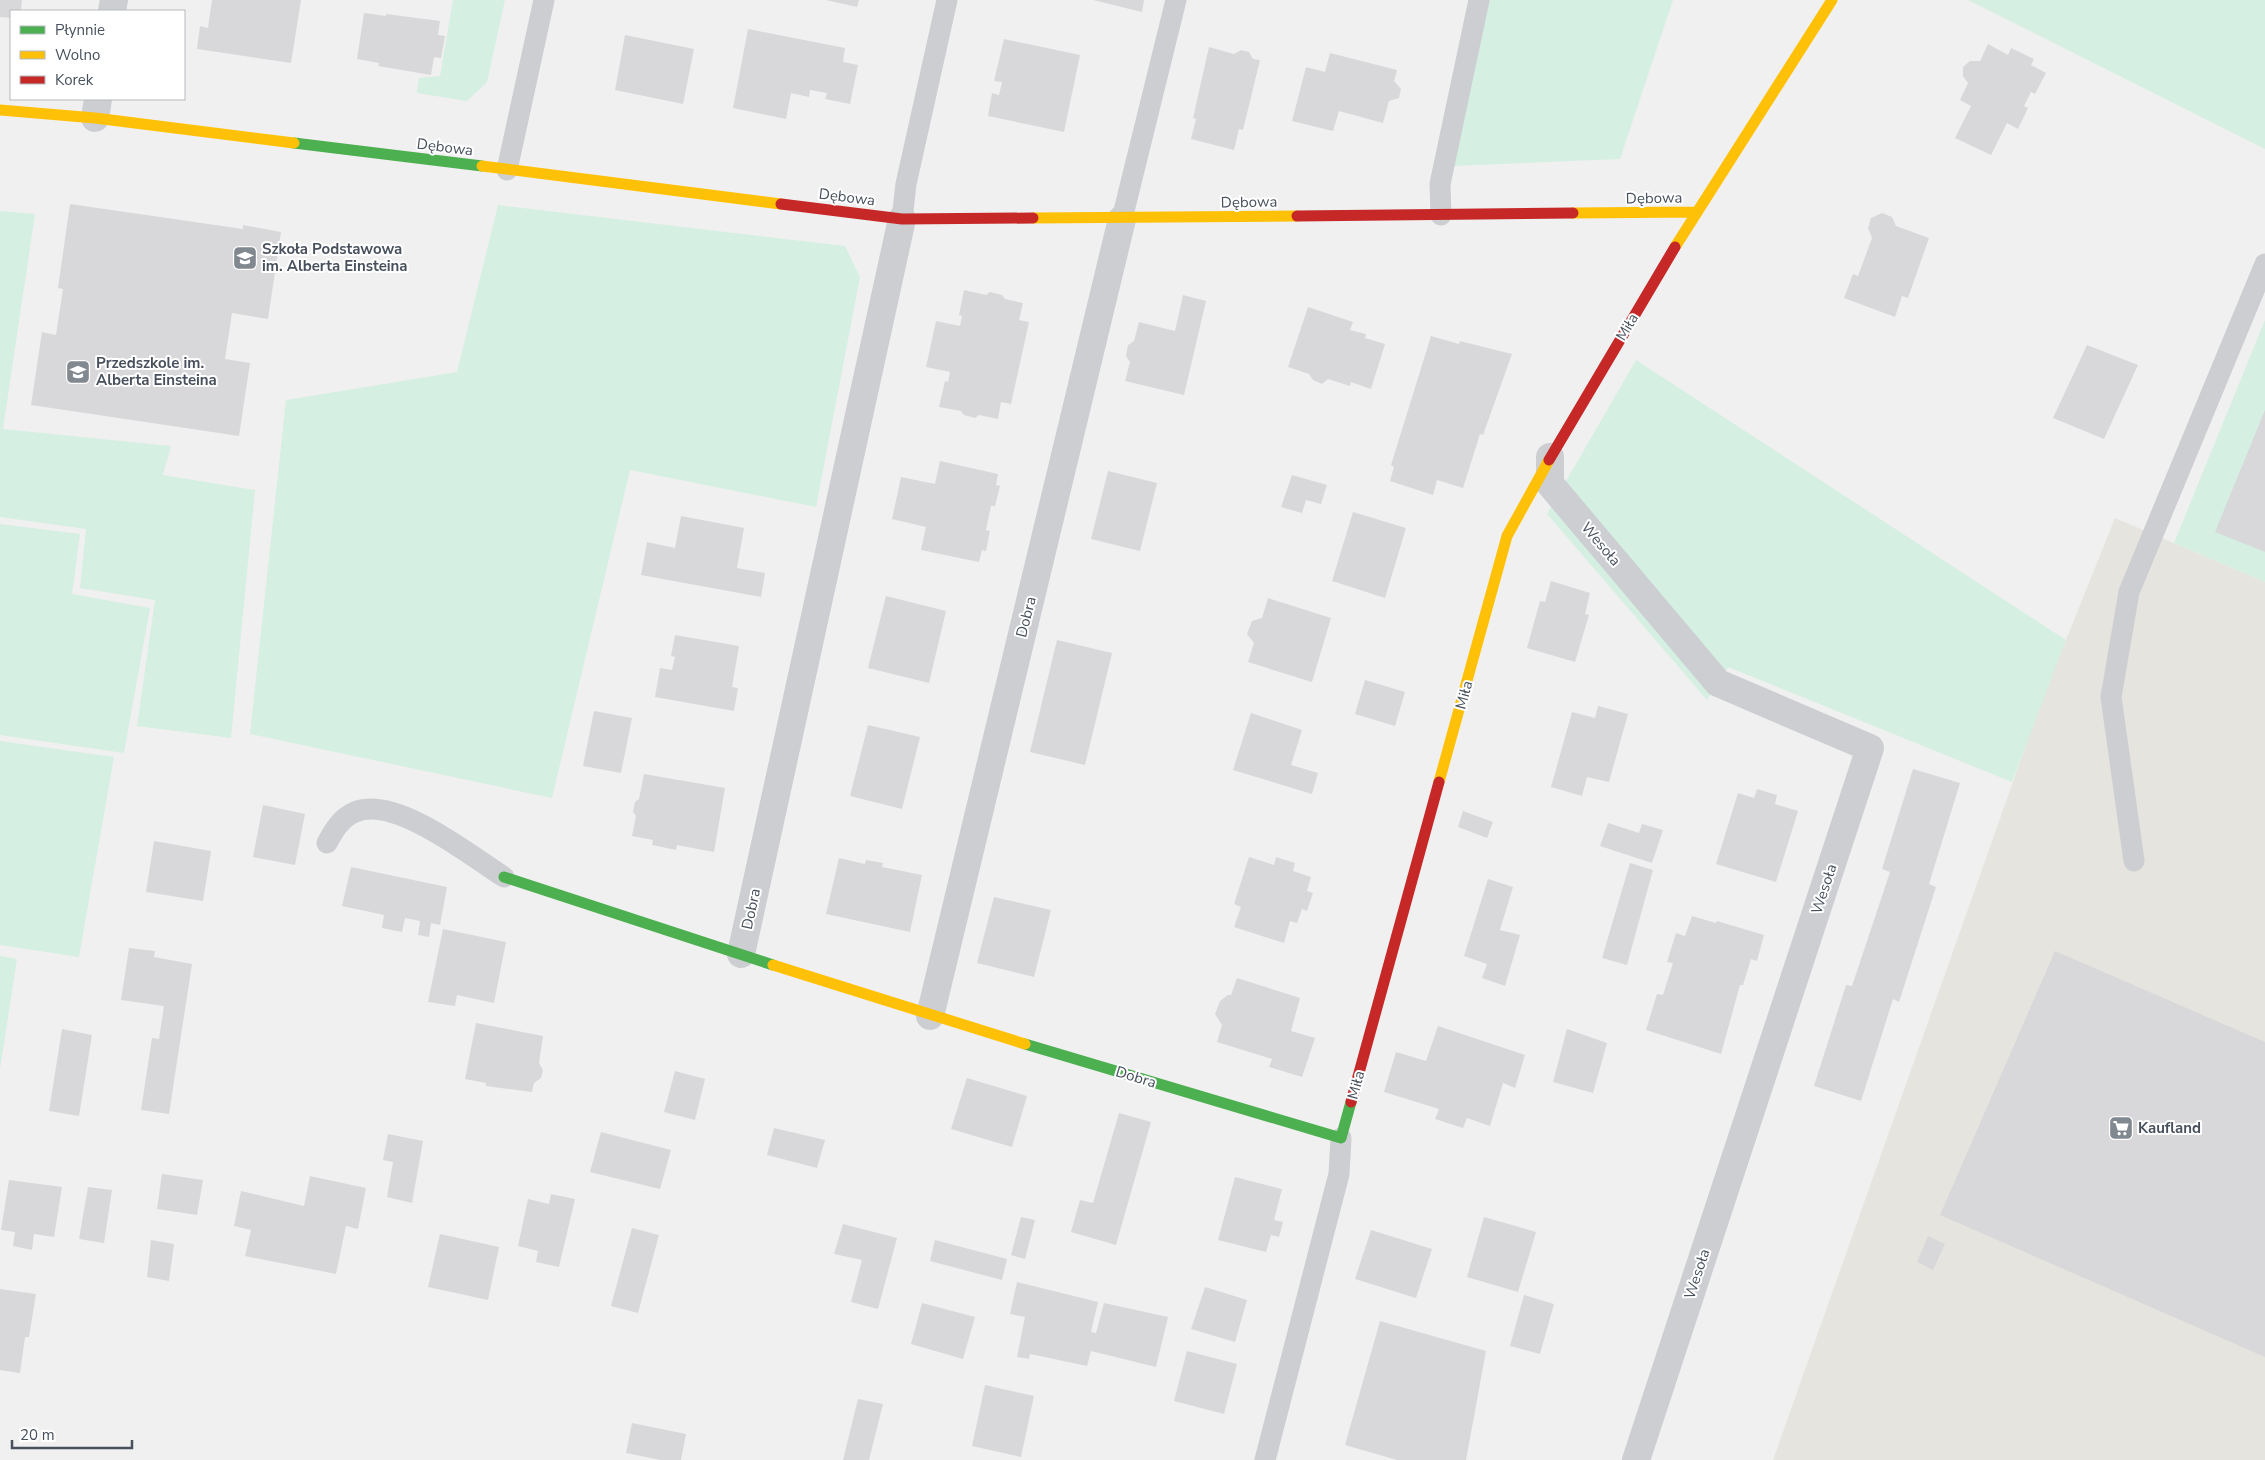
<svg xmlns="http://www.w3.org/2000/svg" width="2265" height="1460" font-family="'Nunito Sans',sans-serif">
  <rect width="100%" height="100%" fill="#f1f0f0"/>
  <path fill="#e5e4de" d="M2115,518L2265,582V1460H1773L2043,697Z"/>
  <path fill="#d5efe2" d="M453,0H505L487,82L467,101L417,93L419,78L440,76Z
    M1488,0H1673L1620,159L1453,166Z
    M1968,0H2265V149Z
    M498,205L845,246L860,277L816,507L630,470L552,798L250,734L286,400L457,372Z
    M0,211L35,214L3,429L171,446L163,475L255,490L231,738L137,726L155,600L80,588L86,529L0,517Z
    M2265,320V582L2174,543Z
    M1636,360L2066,640L2012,782L1728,667L1707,700L1547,514Z
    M0,524L80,534L72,594L150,608L124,753L0,735Z
    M0,741L114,757L79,957L0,945Z
    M0,956L17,959L0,1069Z"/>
  <path fill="#d8d8db" d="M0,0H22L21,11H11V18L0,17Z
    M212,0H301L291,63L197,49L200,26L208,28Z
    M826,0H859L857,7Z
    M1093,0H1144L1142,12Z
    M364,13L386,16V14L440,21L438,35L445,36L441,58L434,57L431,75L378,66L379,63L357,59Z
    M748,29L845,48L843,62L858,65L850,104L825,99L827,93L810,90L809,97L791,93L786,119L733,108Z
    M625,35L694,49L683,104L615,90Z
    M1004,39L1080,55L1064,132L988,116L992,93L999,95L1002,82L994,81Z
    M1988,44L2008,55L2011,48L2034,59L2031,65L2046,73L2035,94L2031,92L2024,106L2028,108L2018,129L2007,123L1991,155L1955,138L1971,106L1960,100L1968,83L1963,76V67L1970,61H1980Z
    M1209,47L1234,54L1241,50L1249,52L1253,59L1260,60L1243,130L1239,129L1234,150L1191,139L1196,119L1193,118Z
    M1330,53L1397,70L1394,81L1401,89L1399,98L1389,101L1383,123L1339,111L1333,131L1292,121L1306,67L1325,72Z
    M70,204L243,229V225L281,232L268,319L232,313L225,359L250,363L239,436L31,405L42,332L56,335L63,289L58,288Z
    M1882,213L1892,217L1896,226L1929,238L1908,298L1902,296L1895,317L1844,298L1853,274L1858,276L1872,238L1868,228L1871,218Z
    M964,290L986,295L990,292L1002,295L1005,299L1023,303L1019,320L1029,322L1011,404L1001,402L998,419L979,415L975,418L964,415L961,411L939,407L945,381L948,382L950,372L926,367L936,321L960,326L962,316L959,315Z
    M1183,295L1206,301L1184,395L1125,381L1130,362L1126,356L1128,345L1134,341L1139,322L1175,331Z
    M1308,307L1353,322L1350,330L1366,334L1365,338L1385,344L1371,389L1351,382L1350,386L1328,379L1322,384L1313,380L1309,374L1288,367Z
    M1431,336L1459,344L1460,341L1512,354L1483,435L1480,434L1463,488L1437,480L1433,495L1390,481L1394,467L1391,465Z
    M2087,345L2138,365L2104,439L2053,418Z
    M2265,410V552L2215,532Z
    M940,461L998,474L996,485L1000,486L995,506H991L986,530L990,531L986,551L982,550L979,562L921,550L926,527L892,519L901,477L935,484Z
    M1108,471L1157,483L1140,551L1091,539Z
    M1292,475L1327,485L1321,504L1306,500L1302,513L1281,507Z
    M1353,512L1406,528L1385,598L1332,581Z
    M681,516L744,528L737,568L765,573L761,597L641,575L647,542L675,548Z
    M1551,581L1590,593L1585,614L1589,615L1575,662L1527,648L1540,601L1545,602Z
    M886,596L946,611L929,683L868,668Z
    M1268,598L1331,618L1312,682L1248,662L1254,643L1247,634L1252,621L1262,618Z
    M675,635L739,646L732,687L738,688L734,711L655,697L660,668L672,670L675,657L671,656Z
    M1057,640L1112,653L1085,765L1030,752Z
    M1365,680L1405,692L1395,726L1355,714Z
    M1598,706L1628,714L1609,782L1587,777L1582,796L1551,787L1572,712L1595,718Z
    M594,711L632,718L621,773L583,766Z
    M1251,713L1302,730L1291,765L1318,773L1312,794L1233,770Z
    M868,725L920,737L902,809L850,796Z
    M1913,769L1960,783L1929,884L1936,887L1899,1002L1893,999L1861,1101L1814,1086L1846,985L1852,986L1890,872L1882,869Z
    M644,774L725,788L714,852L677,845L676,850L652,845L653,840L632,836L636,816L633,812L635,802L639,799Z
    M1757,789L1777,795L1775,804L1798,811L1776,882L1716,864L1738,793L1754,798Z
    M263,805L305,814L295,865L253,857Z
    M1463,811L1493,822L1487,838L1458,827Z
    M1608,823L1639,833L1642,824L1663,830L1652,863L1600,846Z
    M154,841L211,851L203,901L146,892Z
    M1249,857L1274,865L1276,857L1295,863L1293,871L1311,877L1307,891L1313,893L1307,911L1302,909L1297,923L1290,921L1284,943L1234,927L1241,907L1234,904Z
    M839,858L865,864L866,860L883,863L882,867L922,875L910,932L826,914Z
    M1630,863L1653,870L1627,965L1602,958Z
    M351,867L447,887L440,925L431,923L429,937L418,935L420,921L405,918L402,932L382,928L384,915L342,906Z
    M1488,879L1513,887L1500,930L1520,935L1505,986L1482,978L1487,964L1464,956Z
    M994,897L1051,910L1034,977L977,963Z
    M1692,916L1716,923L1717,921L1764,935L1757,961L1751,959L1743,985H1740L1721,1054L1646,1030L1657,994L1663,995L1673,963L1667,962L1676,933L1685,936Z
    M443,929L506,942L494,1003L457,995L455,1006L428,1002Z
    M129,948L155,951L154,957L192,964L169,1114L141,1110L152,1038L159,1039L164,1006L121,1000Z
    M2055,951L2265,1042V1357L1940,1215Z
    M1237,978L1300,998L1291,1031L1315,1038L1302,1077L1269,1067L1272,1059L1217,1042L1222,1025L1215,1014L1220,1001L1228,995H1231Z
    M476,1023L543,1036L539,1063L543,1070L541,1078L534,1083L532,1092L486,1086V1083L465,1079Z
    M1438,1026L1525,1055L1515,1088L1503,1083L1490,1126L1467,1118L1463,1128L1435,1119L1439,1109L1384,1092L1396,1052L1426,1061Z
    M62,1029L92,1035L79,1116L49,1111Z
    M1567,1029L1607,1043L1593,1093L1553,1082Z
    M675,1071L705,1079L695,1120L664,1112Z
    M967,1078L1027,1096L1012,1147L951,1129Z
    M1119,1113L1151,1122L1116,1245L1071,1232L1080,1200L1093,1203Z
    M774,1128L825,1140L817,1168L767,1155Z
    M601,1132L671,1150L660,1189L590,1172Z
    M388,1134L423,1141L412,1203L387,1197L393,1162L383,1160Z
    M162,1174L203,1180L197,1215L157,1209Z
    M310,1176L366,1188L358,1229L346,1226L336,1274L245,1256L251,1230L234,1226L241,1191L304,1206Z
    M1235,1177L1282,1189L1274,1220L1283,1222L1279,1237L1271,1235L1266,1252L1218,1240Z
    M9,1180L62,1187L54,1237L34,1234L32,1250L13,1246L15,1232L1,1230Z
    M88,1187L112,1190L104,1243L79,1239Z
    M551,1194L575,1199L559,1267L536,1262L538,1251L518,1246L528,1199L549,1204Z
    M1021,1217L1035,1220L1025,1259L1011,1255Z
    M1484,1217L1536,1232L1518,1292L1467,1277Z
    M843,1224L897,1238L878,1309L851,1302L862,1260L834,1254Z
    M632,1228L659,1235L638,1313L611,1306Z
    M1371,1230L1432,1249L1416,1298L1355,1279Z
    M440,1234L499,1247L488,1300L428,1287Z
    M1928,1236L1945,1244L1933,1270L1917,1262Z
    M151,1240L174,1244L169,1281L147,1277Z
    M935,1240L1007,1259L1002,1280L930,1261Z
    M1017,1282L1098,1302L1091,1332L1096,1333L1104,1303L1168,1317L1156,1367L1091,1351L1087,1366L1030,1354L1029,1359L1017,1357L1025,1317L1010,1314Z
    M1205,1287L1247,1300L1235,1342L1191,1329Z
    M0,1289L36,1294L29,1337H25L20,1373L0,1370Z
    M1524,1295L1554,1304L1540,1354L1510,1346Z
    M922,1303L975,1317L963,1359L911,1344Z
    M1380,1321L1486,1351L1466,1460H1397L1345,1445Z
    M1187,1351L1237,1364L1224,1414L1174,1401Z
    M985,1385L1034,1396L1021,1457L972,1446Z
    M858,1399L883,1404L869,1460H843Z
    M632,1423L686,1434L681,1460H661L626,1453Z"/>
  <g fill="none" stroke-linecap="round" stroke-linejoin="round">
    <path stroke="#ccced1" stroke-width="21" d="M507,170L544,0
      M1441,215L1440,184L1479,0
      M902,219L906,184L947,0
      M1122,219L1176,0
      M327,843C334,830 341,818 355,812C395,795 471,856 504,877
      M2134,861L2111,697L2129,592L2265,264
      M1265,1460L1339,1174L1341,1138"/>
    <path stroke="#ccced1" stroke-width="28" d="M112,11L114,0
      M95,118L98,99
      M1550,457V484L1718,683L1870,748L1636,1460
      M741,954L902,219
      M930,1016L1122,219"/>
    <path stroke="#4caf50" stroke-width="11" d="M294,143L482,166
      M504,877L773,965
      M1025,1044L1341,1138L1351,1102"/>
    <path stroke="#ffc107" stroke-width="11" d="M0,110L95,118L294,143
      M482,166L781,204
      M1573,213L1696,212
      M1033,218L1297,216
      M1675,247L1832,0
      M1439,782L1507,536L1549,460
      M773,965L1025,1044"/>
    <path stroke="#c62828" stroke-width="11" d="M781,204L902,219L1033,218
      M1297,216L1573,213
      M1549,460L1675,247
      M1351,1102L1439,782"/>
  </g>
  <defs>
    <symbol id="school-square" viewBox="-11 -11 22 22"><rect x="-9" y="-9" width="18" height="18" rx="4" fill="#828890" stroke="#fff"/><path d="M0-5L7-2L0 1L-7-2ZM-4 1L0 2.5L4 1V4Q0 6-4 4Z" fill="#fff"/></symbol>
    <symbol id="supermarket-square" viewBox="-11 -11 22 22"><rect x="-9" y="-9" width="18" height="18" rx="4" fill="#828890" stroke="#fff"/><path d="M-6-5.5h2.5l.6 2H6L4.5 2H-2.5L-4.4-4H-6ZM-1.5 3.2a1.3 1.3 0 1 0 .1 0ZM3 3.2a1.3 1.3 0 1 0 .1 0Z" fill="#fff"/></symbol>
  </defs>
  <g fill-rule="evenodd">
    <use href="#school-square" x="231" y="244" width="28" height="28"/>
    <use href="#school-square" x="64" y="358" width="28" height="28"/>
    <use href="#supermarket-square" x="2107" y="1114" width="28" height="28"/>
  </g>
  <g text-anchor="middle" stroke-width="4" stroke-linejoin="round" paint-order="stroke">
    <g font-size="15" fill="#47505c" stroke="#fff">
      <text transform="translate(445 147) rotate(7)" y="5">Dębowa</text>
      <text transform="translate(847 197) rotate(7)" y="5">Dębowa</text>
      <text transform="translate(1654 198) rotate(-1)" y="5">Dębowa</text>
      <text transform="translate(1249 202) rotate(-1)" y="5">Dębowa</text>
      <text transform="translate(1627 327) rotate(-59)" y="5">Miła</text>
      <text transform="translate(1601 544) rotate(50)" y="5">Wesoła</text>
      <text transform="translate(1026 617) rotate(-76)" y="5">Dobra</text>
      <text transform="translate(1464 695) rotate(-75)" y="5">Miła</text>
      <text transform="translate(1824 889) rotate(-72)" y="5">Wesoła</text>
      <text transform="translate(751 909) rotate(-78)" y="5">Dobra</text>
      <text transform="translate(1136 1077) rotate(17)" y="5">Dobra</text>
      <text transform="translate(1356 1085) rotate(-75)" y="5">Miła</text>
      <text transform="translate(1697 1274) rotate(-72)" y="5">Wesoła</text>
    </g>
    <g font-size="15" font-weight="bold" fill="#47505c" stroke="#fff" text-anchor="start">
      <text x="262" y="254">Szkoła Podstawowa<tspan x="262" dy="17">im. Alberta Einsteina</tspan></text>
      <text x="96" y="368">Przedszkole im.<tspan x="96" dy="17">Alberta Einsteina</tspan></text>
      <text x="2138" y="1133">Kaufland</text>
    </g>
  </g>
  <rect x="10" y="10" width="175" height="90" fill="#ffffff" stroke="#b5b9be"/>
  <rect x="20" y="26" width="25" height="8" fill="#4caf50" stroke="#b5b9be"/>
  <text x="55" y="35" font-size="15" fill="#47505c">Płynnie</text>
  <rect x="20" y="51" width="25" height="8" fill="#ffc107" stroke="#b5b9be"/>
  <text x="55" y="60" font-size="15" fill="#47505c">Wolno</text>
  <rect x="20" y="76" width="25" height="8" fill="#c62828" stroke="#b5b9be"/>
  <text x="55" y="85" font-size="15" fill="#47505c">Korek</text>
  <path d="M12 1440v8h120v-8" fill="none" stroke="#47505c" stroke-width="2.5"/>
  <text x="20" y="1440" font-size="15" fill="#47505c" stroke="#ffffff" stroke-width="4" paint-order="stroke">20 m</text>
</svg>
